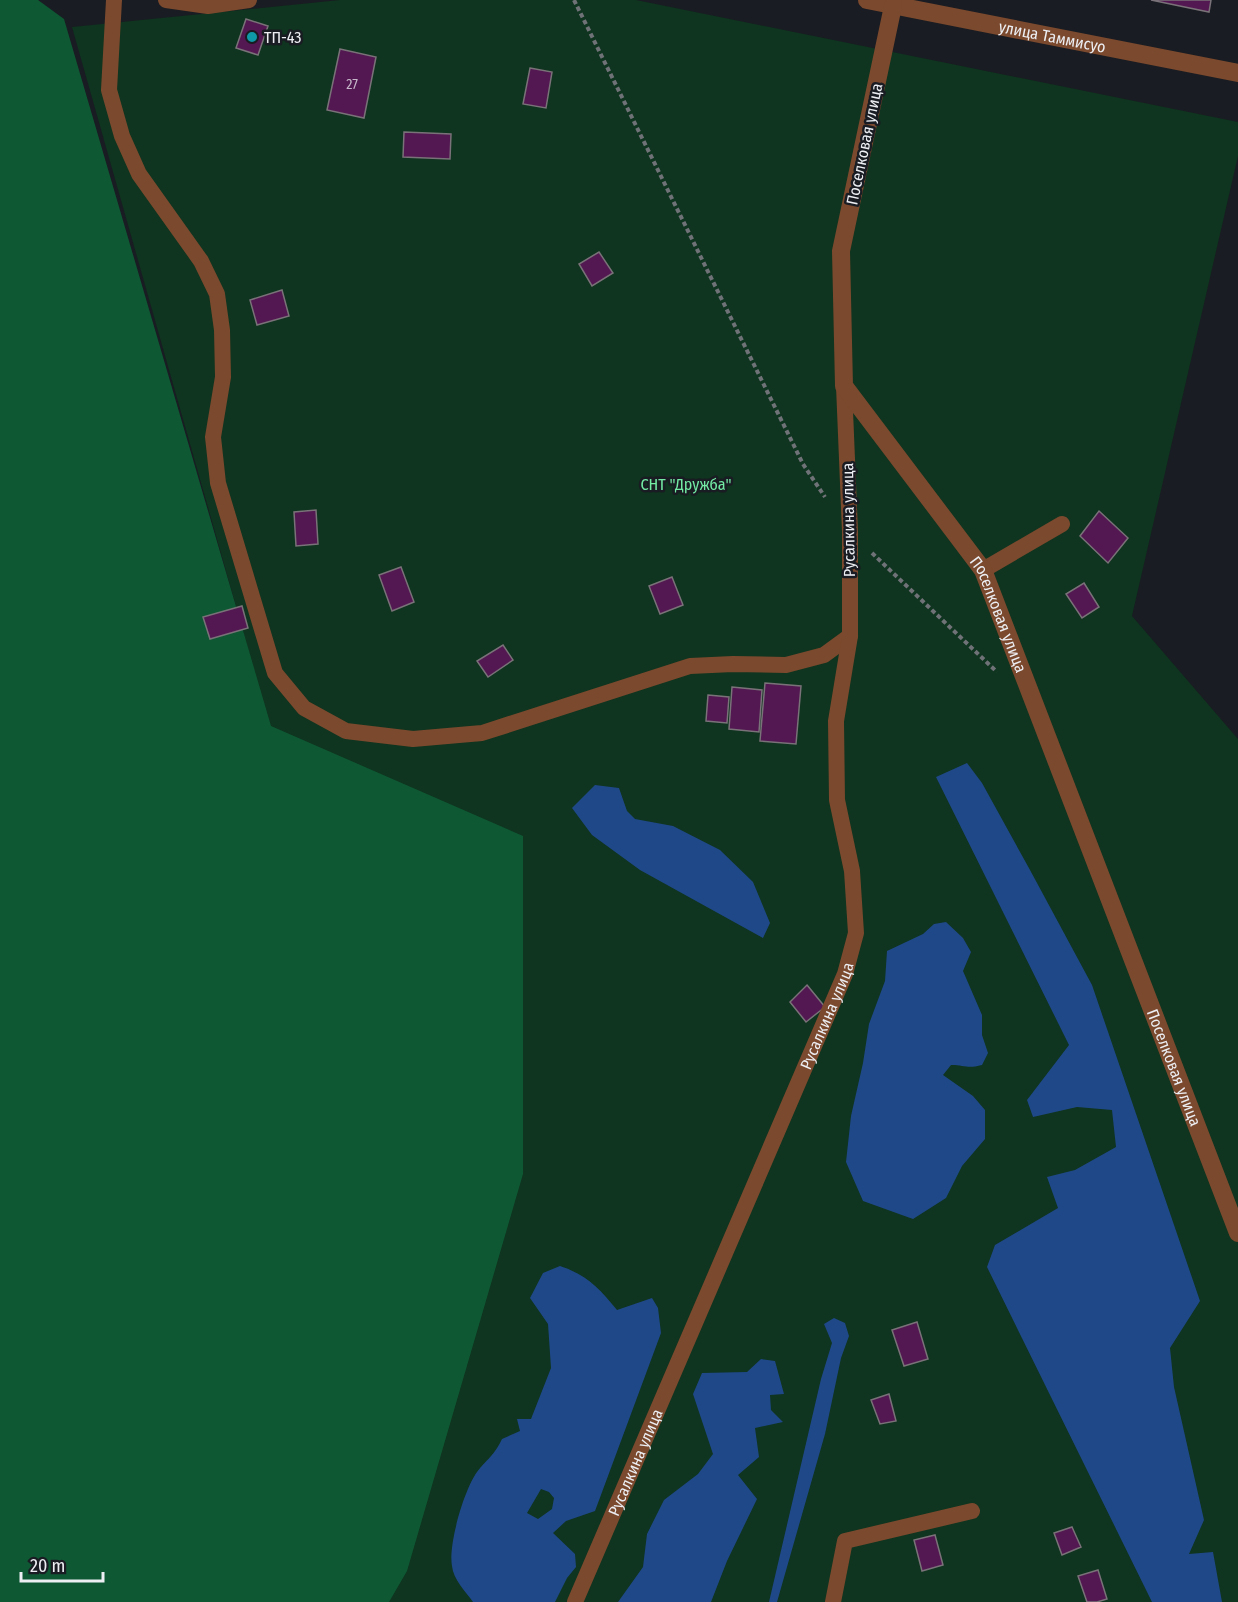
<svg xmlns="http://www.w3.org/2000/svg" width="1238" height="1602" font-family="'Fira Sans Condensed',sans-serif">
  <rect width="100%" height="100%" fill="#191c22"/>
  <path fill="#0f341f" d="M340,0H636L1238,122V156L1132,616L1238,739V1602H263L374,1094L72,27Z"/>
  <path fill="#0e5934" d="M0,0H38L64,19L271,726L523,836V1174L407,1571L389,1602H0Z"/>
  <path fill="#1f4889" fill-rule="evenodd" d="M967,763L982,783L1030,870L1092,985L1200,1301L1170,1348L1174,1387L1204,1520L1189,1554L1213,1552L1222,1602H1152L987,1267L995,1245L1058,1208L1047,1177L1075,1170L1116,1147L1112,1110L1077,1107L1033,1117L1027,1100L1069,1045L936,777Z
    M595,785L619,788L627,811L635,819L673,826L720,850L753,882L770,923L763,938L640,870L592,835L572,808Z
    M946,922L963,938L971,952L963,971L982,1015V1035L988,1053L982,1065C967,1069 965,1065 951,1065L943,1075L973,1096L985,1110V1139L962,1166L946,1198L913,1219L863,1201L846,1162L851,1116L863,1063L869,1024L885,981L887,951L923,934L934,924Z
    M560,1266C587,1275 599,1288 617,1310L652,1298L658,1308L661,1333L595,1511L566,1521L553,1533L575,1554L576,1567L567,1578L555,1602H473C466,1592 453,1579 452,1566C448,1545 464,1490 477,1472C487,1459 494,1456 502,1439L520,1431L517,1419H531L551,1368L548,1324L530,1298L543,1273ZM541,1489L549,1492L554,1498L552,1509L538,1519L527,1513Z
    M834,1318L845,1323L849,1336L841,1358L825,1434L777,1602H769L821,1379L832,1343L824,1324Z
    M761,1359L775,1361L784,1394L770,1395L771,1410L783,1422L755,1428L759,1457L738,1475L757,1499L727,1561L711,1602H618L643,1567L647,1534L664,1500L698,1474L713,1454L693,1394L702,1373L747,1372Z"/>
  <path fill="#531751" stroke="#797278" stroke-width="1.5" d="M1151,0H1211L1209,12Z
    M246,19L268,26L258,55L236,48Z
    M340,49L376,57L364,118L327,110Z
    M530,68L552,72L546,108L523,104Z
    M404,132L451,134L450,159L403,157Z
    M599,252L613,273L592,286L579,264Z
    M282,290L289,316L257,325L250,300Z
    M316,510L318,544L296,546L294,512Z
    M1099,511L1128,538L1108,563L1080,536Z
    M401,567L414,602L392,611L379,575Z
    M672,577L683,605L660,614L649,586Z
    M1084,583L1099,607L1082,618L1066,594Z
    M242,606L248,628L210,639L203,617Z
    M503,645L513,660L488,677L477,661Z
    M765,683L801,686L796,744L760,741Z
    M732,687L762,690L759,732L729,729Z
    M708,695L729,697L727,723L706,721Z
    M807,985L825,1007L806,1022L790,1002Z
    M917,1322L928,1359L904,1366L892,1330Z
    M889,1394L896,1421L880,1424L871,1400Z
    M1072,1527L1081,1547L1062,1555L1054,1533Z
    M935,1535L943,1565L922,1571L914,1540Z
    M1098,1570L1107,1599L1097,1602H1087L1078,1576Z"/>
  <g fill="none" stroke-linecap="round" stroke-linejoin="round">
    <path stroke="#6f7277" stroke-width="4" stroke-dasharray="4.5 3" stroke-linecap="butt" d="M574,0L803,464L825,497
      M872,553L997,672"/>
    <g stroke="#7b492d" stroke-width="16">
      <path d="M114,0L109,90L122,136L139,174L201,261L217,294L222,330L223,377L213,437L218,483L275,673L304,708L346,731L413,739L482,733L690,666L733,664L786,665L824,655L850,636"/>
      <path d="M166,0L208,6L249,0"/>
      <path d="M983,570L1062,524"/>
      <path id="s1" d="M575,1602L845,974L856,933L852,871L837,800L836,721L850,636V532L844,386"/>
      <path d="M833,1602L845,1541L972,1511"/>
    </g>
    <g stroke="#7b492d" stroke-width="18">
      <path id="s2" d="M867,0L1238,73"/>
      <path id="s3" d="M893,6L841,251L844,386L983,570L1238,1233"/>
    </g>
  </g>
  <circle fill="#0f9aa8" stroke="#191c22" stroke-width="2" cx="252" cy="37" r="6"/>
  <g text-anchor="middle" stroke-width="5" stroke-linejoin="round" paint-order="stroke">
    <g font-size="14" fill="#c6b8ca">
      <text x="352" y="89">27</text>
    </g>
    <g font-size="16" fill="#eceef3" stroke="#191c22" text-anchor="start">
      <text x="264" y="43">ТП-43</text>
    </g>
    <g font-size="16" fill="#eceef3" stroke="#191c22">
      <text dy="6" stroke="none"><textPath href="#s2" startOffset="189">улица Таммисуо</textPath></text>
      <text transform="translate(864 144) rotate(-78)" y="6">Поселковая улица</text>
      <text transform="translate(848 520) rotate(-91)" y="6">Русалкина улица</text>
      <text dy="6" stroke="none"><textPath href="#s3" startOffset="663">Поселковая улица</textPath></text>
      <text dy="6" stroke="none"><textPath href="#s1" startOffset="638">Русалкина улица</textPath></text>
      <text dy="6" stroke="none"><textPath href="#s3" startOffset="1149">Поселковая улица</textPath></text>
      <text dy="6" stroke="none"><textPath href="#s1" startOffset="152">Русалкина улица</textPath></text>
    </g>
    <g font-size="16" fill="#73eba5" stroke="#191c22">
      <text x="686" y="490">СНТ "Дружба"</text>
    </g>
  </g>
  <path d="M21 1572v9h82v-9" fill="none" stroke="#eceef3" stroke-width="3"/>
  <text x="30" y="1572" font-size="18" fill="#eceef3" stroke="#191c22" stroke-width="4.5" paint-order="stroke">20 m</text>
</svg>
